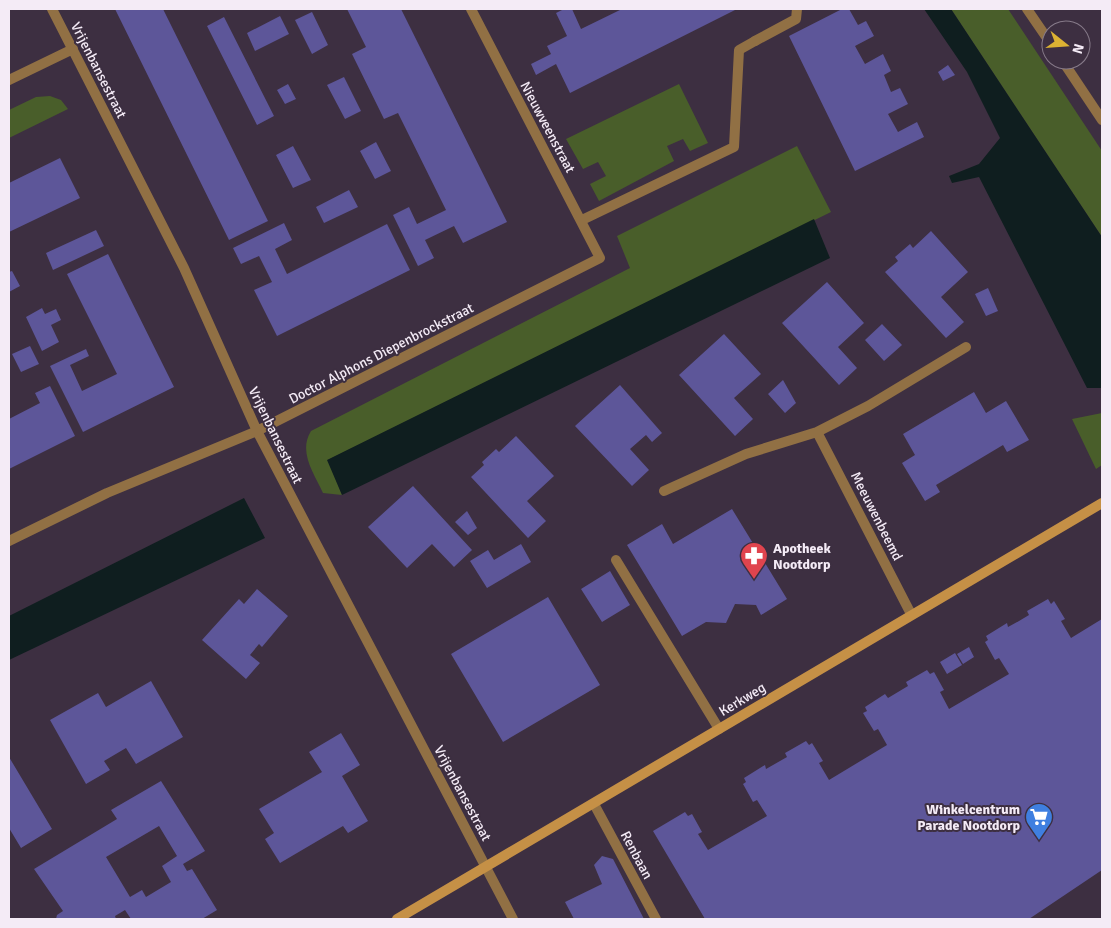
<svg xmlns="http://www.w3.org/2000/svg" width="1111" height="928" font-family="Signika,sans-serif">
  <rect width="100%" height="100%" fill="#3d2f41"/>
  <path fill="#495e2a" d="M951,9H1008L1102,151V237Z
    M679,84L708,143L690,151L683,139L667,146L674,161L599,201L590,184L606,176L598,162L583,169L566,139Z
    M50,96L61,100L68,109L9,138V110L36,97Z
    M797,146L831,212L328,460L342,495L323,493C314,473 298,452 311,431L630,268L617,236Z
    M1102,413V465L1096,469L1072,419Z"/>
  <path fill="#0f1e1f" d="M924,9H951L1102,237V388H1087L979,177L952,183L949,176L979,164L1000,138L967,72Z
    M814,219L830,258L342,495L327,460Z
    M244,498L265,538L9,660V616Z"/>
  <path fill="#5d5699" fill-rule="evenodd" d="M115,9H163L268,221L229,240Z
    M347,9H401L507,222L463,243L454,226L425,240L434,258L418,266L393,215L409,207L417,224L446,210L398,113L384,119L352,54L366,47Z
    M564,9H572L581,29L622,9H737L570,93L556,64L536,75L531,64L551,54L547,46L567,36L556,13Z
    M842,9H849L858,25L866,21L874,36L855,46L865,64L883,54L891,71L884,75L891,92L900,88L908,104L888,114L898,132L917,122L924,137L855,171L789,36Z
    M312,12L328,45L312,54L295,20Z
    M280,16L289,34L255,51L247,33Z
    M224,17L274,116L257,125L207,26Z
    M948,65L955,75L943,81L938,72Z
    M344,77L361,111L345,119L327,85Z
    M288,84L296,99L285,104L277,90Z
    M376,142L391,171L375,179L360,151Z
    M293,146L311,180L293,188L276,155Z
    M60,158L80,198L9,232V183Z
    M349,190L358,207L324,223L316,207Z
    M284,223L292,240L275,249L287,274L387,224L410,270L277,336L254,290L272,282L259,256L241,264L233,248Z
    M96,230L104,246L53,270L46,253Z
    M931,231L968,272L941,297L964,322L946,338L885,272L898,261L895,257L910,244L913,248Z
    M108,254L174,387L83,432L50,366L86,349L89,356L70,365L82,391L117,374L67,274Z
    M12,271L20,286L9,292V272Z
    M827,282L864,323L838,347L857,368L839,385L782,323Z
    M988,288L998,311L986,316L975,294Z
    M42,308L45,314L56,309L61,320L51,325L59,342L42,351L26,317Z
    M882,324L902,345L884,361L865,340Z
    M724,334L761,374L734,398L753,419L735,436L679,375Z
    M30,346L39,364L21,372L12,354Z
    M783,380L796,403L785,413L768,394Z
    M620,385L662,433L652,442L646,435L630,449L649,470L632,486L575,426Z
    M50,386L75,436L9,469V419L40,403L35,393Z
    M974,392L986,413L1006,401L1029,440L1007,452L1003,445L936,485L940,492L925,501L902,463L915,455L903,434Z
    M516,436L554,476L527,501L546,521L528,538L471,477L484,465L482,462L496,449L499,452Z
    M413,486L472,550L454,567L432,544L407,568L368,527Z
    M732,509L787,599L761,615L756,605L735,604L726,623L706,622L682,636L627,545L662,524L673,544Z
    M467,511L477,528L468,535L455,522Z
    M521,544L531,562L487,588L470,561L488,550L494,560Z
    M610,571L630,605L602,622L581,589Z
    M257,589L288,616L262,647L259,644L250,655L260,663L246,679L202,640L239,599L244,604Z
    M548,597L600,685L503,742L451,654Z
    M1048,599L1051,604L1054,601L1065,619L1061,621L1071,638L1102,619V870L1029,919H705L653,831L685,812L688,816L692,814L702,832L698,834L708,850L767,816L757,800L753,802L743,784L746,782L744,778L765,765L766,769L787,757L785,753L806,741L809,745L812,743L823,761L819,763L829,780L887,745L878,729L874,731L863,713L867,711L865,707L885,694L888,698L908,686L906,682L927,670L930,674L934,672L944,690L940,692L949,709L1009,674L999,658L995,660L985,642L988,640L986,636L1007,623L1008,627L1019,621L1029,615L1027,611Z
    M969,647L974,657L963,664L957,654Z
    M955,653L962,665L947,674L940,662Z
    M151,681L183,737L136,764L126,748L104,761L110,770L86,784L50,720L98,693L106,707Z
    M341,733L360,765L342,776L368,821L348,833L343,826L280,863L265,839L274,833L259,809L322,772L309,752Z
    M9,757L52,829L21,848L9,828Z
    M161,781L205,851L183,864L187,871L192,869L217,910L202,919H131L125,910L115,916L116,919H56L57,915L63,911L34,869L117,819L111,810ZM159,826L177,856L162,866L171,882L146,897L142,890L130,897L106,857Z
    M602,856L613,859L644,919H574L565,902L602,884L594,865Z"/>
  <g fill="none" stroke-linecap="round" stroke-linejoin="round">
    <path stroke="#917044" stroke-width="10" d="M755,41L796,19L797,9
      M616,560L719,729"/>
    <path stroke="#917044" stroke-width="10" d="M52,9L184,268L257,431L513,919
      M1027,9L1051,44
      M1062,60L1102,120
      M9,80L73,49
      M582,220L734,147L739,50L755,41
      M817,432L911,614
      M664,491L746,454L817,432L868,406L966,347
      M9,541L107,493L257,431L600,258L471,9
      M594,804L656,919"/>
    <path stroke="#c59046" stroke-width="10" d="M397,919L1102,503"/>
  </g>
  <defs>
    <symbol id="pharmacy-pin" viewBox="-11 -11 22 30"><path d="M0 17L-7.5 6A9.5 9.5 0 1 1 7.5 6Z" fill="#e0444e" stroke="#3d2f41"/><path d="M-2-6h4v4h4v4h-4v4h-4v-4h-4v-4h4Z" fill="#fff"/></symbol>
    <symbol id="supermarket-pin" viewBox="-11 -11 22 30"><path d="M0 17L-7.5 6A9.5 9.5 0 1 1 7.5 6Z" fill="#3f7fe0" stroke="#3d2f41"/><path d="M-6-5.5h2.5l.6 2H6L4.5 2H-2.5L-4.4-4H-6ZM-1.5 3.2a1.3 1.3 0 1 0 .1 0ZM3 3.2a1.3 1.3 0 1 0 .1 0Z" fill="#fff"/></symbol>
  </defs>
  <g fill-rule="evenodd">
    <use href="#pharmacy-pin" x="738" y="540" width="32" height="43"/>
    <use href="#supermarket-pin" x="1023" y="801" width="32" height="43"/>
  </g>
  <g text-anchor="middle" stroke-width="4" stroke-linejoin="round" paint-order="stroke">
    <g font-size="14" fill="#f4ebf6" stroke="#3d2f41">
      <text transform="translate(99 70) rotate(63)" y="5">Vrijenbansestraat</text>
      <text transform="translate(548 127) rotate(62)" y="5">Nieuwveenstraat</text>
      <text transform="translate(381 353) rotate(-27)" y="5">Doctor Alphons Diepenbrockstraat</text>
      <text transform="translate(276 435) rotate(64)" y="5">Vrijenbansestraat</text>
      <text transform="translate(877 516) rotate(63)" y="5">Meeuwenbeemd</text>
      <text transform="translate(742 699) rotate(-31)" y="5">Kerkweg</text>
      <text transform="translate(463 793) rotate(62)" y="5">Vrijenbansestraat</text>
      <text transform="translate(637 855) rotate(62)" y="5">Renbaan</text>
    </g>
    <g font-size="14" font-weight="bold" fill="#f4ebf6" stroke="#3d2f41" text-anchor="start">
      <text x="773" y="553">Apotheek<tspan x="773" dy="16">Nootdorp</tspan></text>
      <text x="1020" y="814" text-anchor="end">Winkelcentrum<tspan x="1020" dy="16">Parade Nootdorp</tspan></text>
    </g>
  </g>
  <rect width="1111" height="928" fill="none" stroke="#f4ebf6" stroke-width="20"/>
  <g transform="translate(1066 45) rotate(107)"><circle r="24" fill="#3d2f41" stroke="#867a89"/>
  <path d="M0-4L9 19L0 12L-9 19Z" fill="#dcb233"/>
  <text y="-8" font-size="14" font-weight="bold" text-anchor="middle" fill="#f4ebf6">N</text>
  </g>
</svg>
